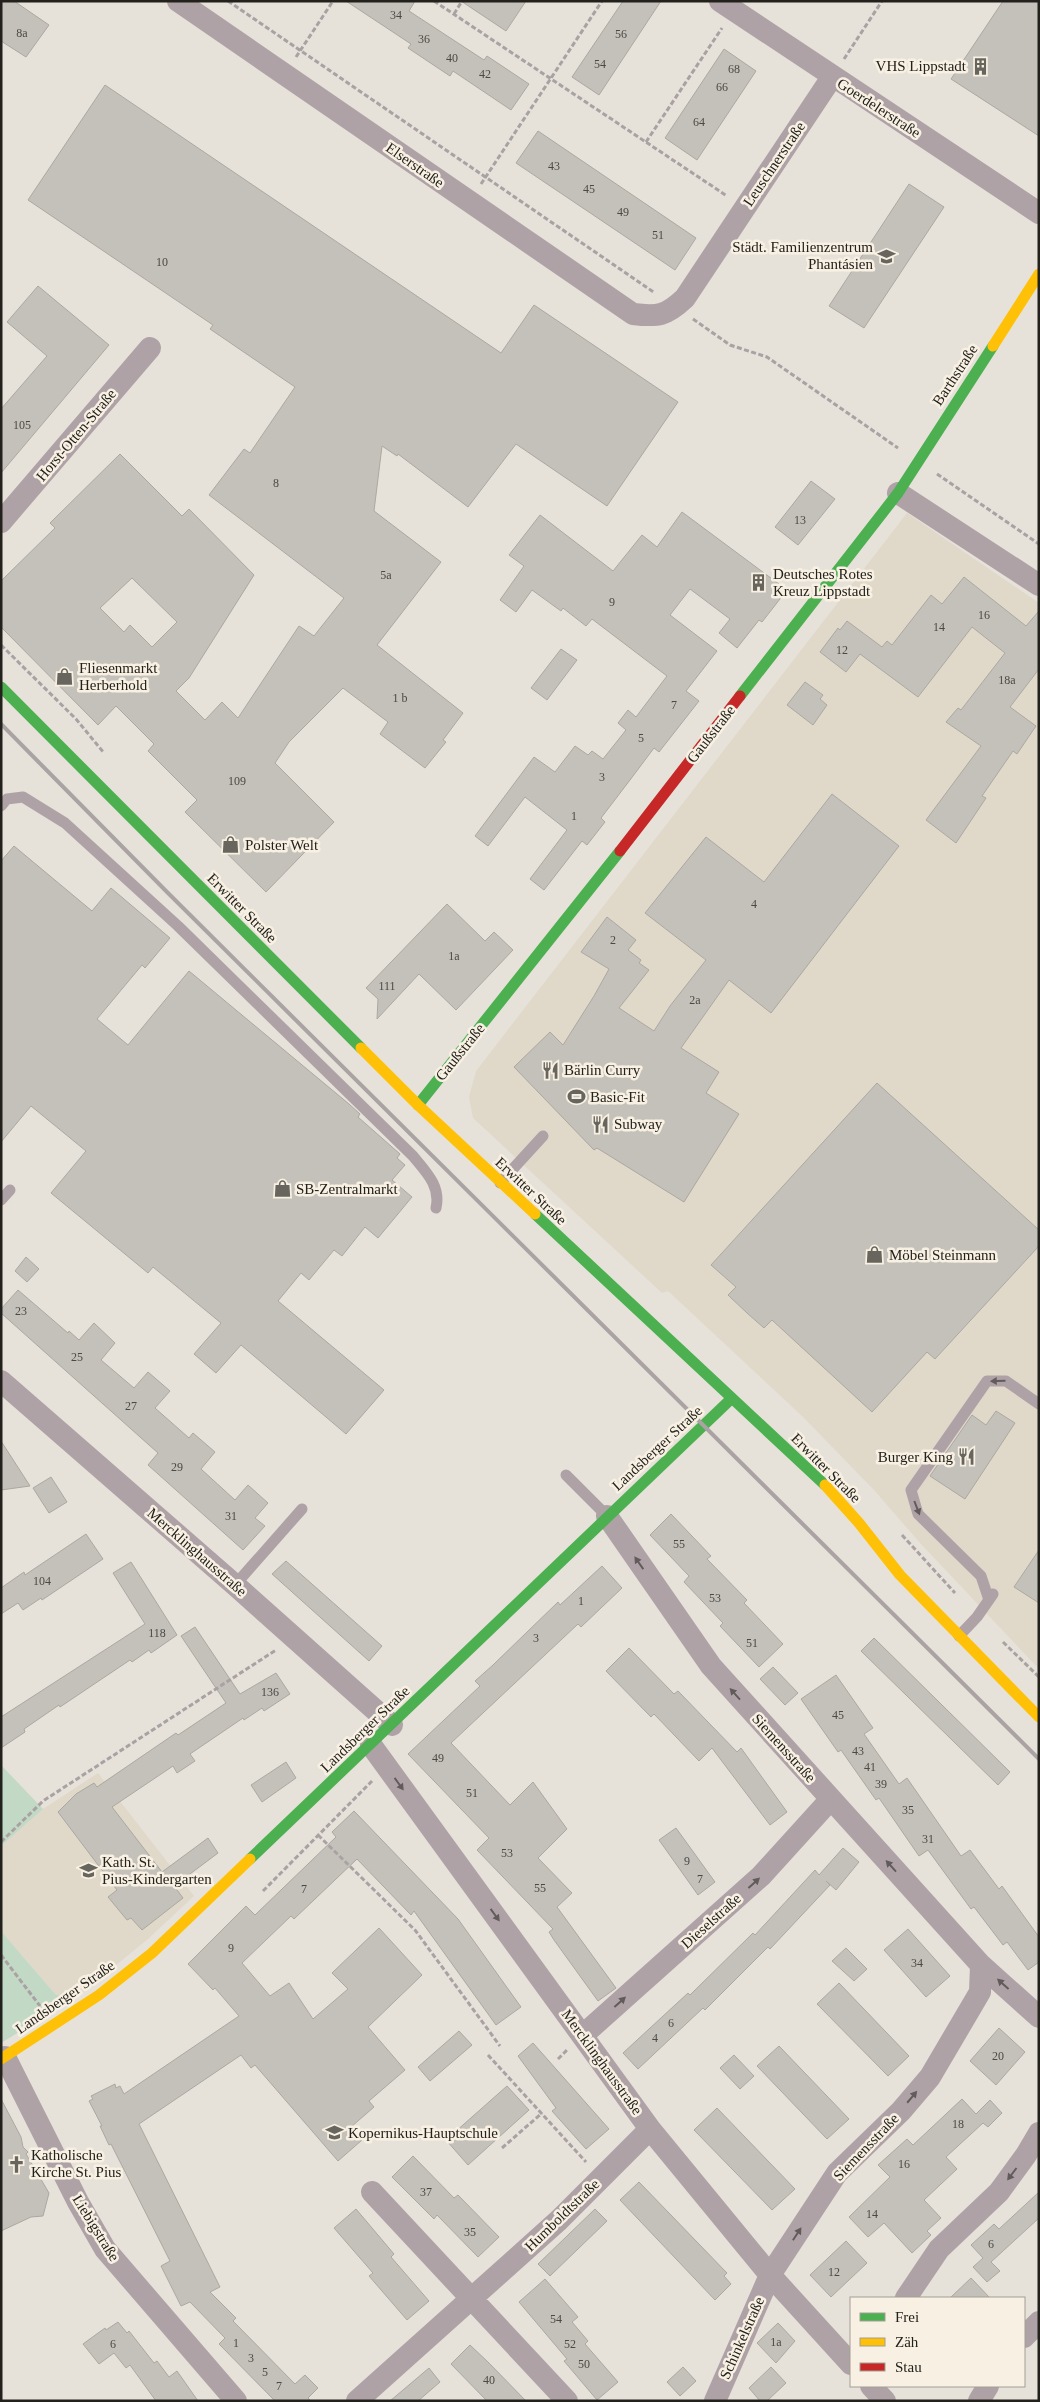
<svg xmlns="http://www.w3.org/2000/svg" width="1040" height="2402" font-family="'Times New Roman',serif">
  <rect width="100%" height="100%" fill="#e6e2da"/>
  <path fill="#e0d8c9" d="M907,513L1039,603V1669L920,1543L874,1490L802,1416L668,1291L662,1293L473,1118L469,1097L476,1071Z
    M98,1773L194,1896L148,1939L78,1996L66,1999L55,1994L1,1931V1846L43,1809Z"/>
  <path fill="#c2d9c6" d="M1,1765L43,1809L1,1846Z
    M1,1931L55,1994L66,1999L78,1996L1,2043Z"/>
  <path fill="#c4c1bb" stroke="#aba8a2" fill-rule="evenodd" d="M1,1H14L49,25L26,57L1,41Z
    M346,1H415L409,11L484,60L487,56L529,84L511,110L453,71L450,76L408,48L411,44Z
    M461,1H526L506,31Z
    M623,1H661L599,95L572,77Z
    M1003,1H1039V136L951,79Z
    M724,49L756,71L697,160L665,138Z
    M105,85L501,353L534,305L678,402L607,506L516,444L468,507L398,454L397,456L382,446L374,511L441,562L377,645L463,713L443,740L446,742L425,768L380,734L388,722L343,688L289,742L275,763L334,822L266,892L185,812L197,800L148,751L154,744L116,706L98,725L1,627V581L55,528L50,523L120,454L182,516L189,509L254,575L189,678L176,691L205,720L222,702L238,718L299,626L314,636L344,598L209,495L244,449L250,453L295,387L210,329L213,325L28,200ZM132,578L177,622L152,647L130,625L124,632L100,608Z
    M538,131L696,238L675,270L516,163Z
    M909,184L944,207L864,328L829,306Z
    M38,286L109,345L1,473V409L47,356L7,322Z
    M811,481L835,499L798,545L775,527Z
    M682,512L787,590L762,622L759,620L737,648L719,633L730,619L690,589L670,615L717,651L686,691L699,701L659,752L654,748L630,780L601,818L605,822L587,845L582,841L544,890L530,879L567,830L525,797L488,846L475,836L534,757L555,772L575,746L588,755L592,751L603,759L626,730L618,723L628,710L636,717L667,676L592,619L586,626L563,608L561,611L532,590L516,612L500,600L524,566L509,555L540,515L613,571L642,535L657,547Z
    M964,577L1026,626L1039,611V669L1010,707L1036,726L1017,754L1013,751L982,796L986,798L956,843L926,820L981,746L946,722L958,708L961,710L1005,653L972,627L918,697L860,654L846,672L820,652L838,628L840,630L847,621L882,647L887,641L892,645L931,595L942,604Z
    M561,649L577,660L547,700L531,688Z
    M805,682L823,695L820,699L827,705L813,725L787,705Z
    M832,794L899,846L771,1013L729,980L681,1048L719,1072L706,1093L739,1114L684,1202L597,1148L594,1150L514,1067L550,1032L563,1045L594,996L609,969L581,952L607,917L636,940L628,950L641,960L639,963L649,970L619,1008L654,1031L670,1006L706,960L645,913L706,837L764,882Z
    M14,846L92,911L111,888L170,938L145,968L142,965L97,1019L128,1045L189,971L349,1104L360,1114L358,1117L400,1154L397,1158L405,1165L392,1180L412,1197L378,1238L365,1227L342,1256L334,1250L309,1280L301,1273L278,1301L384,1390L346,1434L241,1345L216,1373L194,1354L221,1323L153,1267L148,1273L51,1193L86,1151L31,1106L1,1142V861Z
    M447,904L485,941L494,932L513,950L456,1010L419,974L377,1019L378,999L366,988Z
    M877,1083L1039,1230V1246L935,1359L927,1352L872,1412L772,1320L764,1328L747,1313L728,1295L736,1287L711,1265Z
    M26,1257L39,1269L27,1282L15,1271Z
    M18,1290L68,1333L69,1331L79,1340L94,1323L115,1343L101,1360L134,1388L148,1372L170,1391L155,1408L189,1438L193,1433L215,1452L201,1469L235,1500L248,1485L268,1503L255,1518L265,1526L243,1550L148,1465L158,1453L1,1313V1309Z
    M996,1411L1015,1423L965,1499L930,1476L972,1415L986,1425Z
    M1,1441L30,1486L1,1490Z
    M51,1477L67,1502L49,1513L33,1488Z
    M671,1514L711,1556L707,1559L747,1600L744,1603L783,1644L759,1667L720,1626L723,1623L684,1582L689,1576L650,1535Z
    M86,1534L103,1559L42,1600L41,1598L23,1610L18,1603L1,1614V1588L24,1572L25,1575Z
    M1039,1550V1603L1014,1587Z
    M286,1561L382,1646L369,1661L272,1574Z
    M131,1562L177,1635L151,1653L149,1650L132,1662L130,1660L60,1707L59,1705L24,1729L25,1732L1,1748V1717L145,1624L113,1573Z
    M602,1566L622,1588L581,1627L578,1624L451,1743L510,1805L533,1782L567,1829L538,1858L572,1893L557,1907L616,1988L598,2001L554,1940L549,1932L553,1929L477,1850L489,1838L408,1754L480,1686L475,1681L493,1665L558,1602L560,1605Z
    M195,1627L240,1694L276,1673L290,1694L264,1711L262,1708L244,1720L243,1718L190,1754L195,1761L177,1773L173,1766L112,1807L162,1872L208,1838L218,1853L174,1886L183,1898L142,1930L131,1918L127,1920L108,1897L117,1890L58,1812L76,1794L94,1783L97,1787L176,1733L178,1735L226,1703L181,1636Z
    M874,1638L1010,1772L998,1785L861,1651Z
    M629,1648L674,1694L678,1691L737,1752L741,1748L787,1812L770,1825L712,1748L699,1761L654,1714L651,1717L606,1671Z
    M773,1667L798,1693L785,1705L760,1679Z
    M836,1675L873,1728L864,1734L899,1784L907,1778L961,1856L970,1850L999,1889L1002,1886L1039,1937V1962L1028,1970L1007,1942L1003,1945L974,1907L971,1909L928,1850L919,1856L879,1798L876,1800L841,1750L838,1752L801,1699Z
    M286,1762L296,1778L262,1802L251,1785Z
    M354,1811L458,1919L521,2007L496,2025L414,1911L411,1915L357,1859L294,1919L291,1916L242,1963L270,1996L289,1983L313,2019L348,1989L332,1973L379,1928L422,1975L368,2027L405,2070L369,2101L374,2107L351,2127L362,2140L338,2161L255,2065L251,2068L241,2055L139,2124L220,2287L210,2292L236,2318L233,2321L295,2384L305,2375L318,2388L308,2398L311,2401H275L219,2344L225,2338L190,2302L181,2306L161,2266L170,2261L111,2144L109,2145L100,2126H102L89,2101L93,2099L91,2096L115,2084L116,2088L120,2086L124,2094L239,2016L215,1988L213,1990L188,1964L246,1906L255,1915L336,1837L332,1832Z
    M676,1828L715,1882L698,1895L659,1840Z
    M843,1848L859,1862L836,1890L826,1881L830,1885L770,1949L768,1947L705,2010L703,2008L638,2069L623,2053L688,1993L690,1995L753,1933L755,1935L815,1870L819,1875Z
    M908,1929L950,1976L926,1997L884,1950Z
    M846,1948L867,1969L854,1981L832,1961Z
    M839,1983L909,2056L888,2076L817,2004Z
    M999,2028L1025,2052L996,2085L970,2061Z
    M459,2031L472,2045L430,2081L418,2067Z
    M533,2043L609,2129L586,2149L552,2111L556,2108L518,2056Z
    M779,2046L849,2119L827,2139L757,2066Z
    M734,2055L754,2076L740,2089L720,2068Z
    M507,2086L529,2110L468,2165L446,2140Z
    M1,2099L21,2137L23,2147L28,2152L26,2154L49,2193L43,2216L31,2217L1,2231Z
    M962,2099L976,2114L990,2100L1002,2113L988,2127L983,2123L946,2157L957,2169L924,2200L941,2218L927,2231L931,2235L912,2253L884,2223L868,2237L849,2217L890,2177L878,2165L907,2139L913,2145Z
    M717,2108L795,2189L772,2210L694,2130Z
    M413,2156L454,2198L458,2195L499,2237L478,2257L437,2215L434,2219L392,2177Z
    M639,2182L727,2273L724,2276L731,2284L715,2300L620,2200Z
    M1039,2192V2218L991,2262L1000,2271L987,2282L973,2267L983,2258L971,2245L994,2224L999,2229Z
    M356,2209L394,2254L391,2257L429,2301L407,2320L369,2276L373,2273L334,2228Z
    M595,2209L607,2221L550,2276L538,2264Z
    M846,2241L867,2263L831,2297L810,2275Z
    M971,2278L990,2298H950Z
    M545,2279L578,2317L572,2322L588,2341L585,2344L618,2382L597,2400L564,2361L567,2359L519,2302Z
    M118,2322L127,2333L129,2331L154,2363L157,2361L169,2377L177,2371L198,2401H156L130,2365L126,2368L114,2353L99,2364L83,2344L105,2328L106,2330Z
    M778,2323L795,2341L776,2363L757,2343Z
    M470,2345L489,2363L526,2401H487L451,2364Z
    M683,2367L696,2381L680,2396L667,2382Z
    M771,2367L786,2383L767,2401H760L749,2388Z
    M429,2368L440,2382L418,2401H390Z"/>
  <g fill="none" stroke-linecap="round" stroke-linejoin="round">
    <path stroke="#aaa1a3" stroke-width="3" stroke-dasharray="5 2.5" stroke-linecap="butt" d="M228,1L655,293
      M434,1L727,196
      M454,14L462,1
      M296,57L333,1
      M844,59L882,1
      M646,142L722,28
      M481,184L602,1
      M693,319L730,345L767,357L898,448
      M937,474L1039,544
      M1,645L76,719L104,753
      M902,1535L955,1593
      M1003,1642L1039,1677
      M318,1835L415,1930L500,2046
      M1,1842L43,1801L276,1650
      M263,1891L372,1781
      M1,1955L40,2006
      M488,2055L586,2162
      M558,2059L567,2050
      M502,2148L542,2113"/>
    <path stroke="#afa2a7" stroke-width="11" d="M1,806L7,799L23,797L65,823L178,926L413,1156C426,1172 441,1186 436,1208
      M500,1183L543,1136
      M1,1200L10,1190
      M566,1475L607,1516
      M235,1585L302,1509
      M989,1600L981,1576L918,1514L911,1490L987,1381H1006L1039,1404
      M959,1636L977,1617L993,1594"/>
    <path stroke="#afa2a7" stroke-width="22" d="M178,1L633,314C658,317 666,316 685,298L832,77
      M720,1L1039,213
      M898,493L1039,585
      M1,522L150,348
      M1,1381L235,1585L392,1725
      M607,1516L711,1666L981,1965L1039,2017
      M371,1745L650,2129L770,2275L851,2364
      M583,2035L761,1876L830,1800
      M5,2057L78,2202L105,2249L236,2401
      M372,2192L567,2401
      M906,2298L939,2249L999,2192L1026,2155L1039,2133
      M1024,2337L1039,2322
      M871,2386L885,2401
      M357,2401L559,2220L650,2129
      M715,2401L770,2275L837,2173L901,2111L930,2077L980,1992L981,1965
      M979,2401L988,2386"/>
    <path stroke="#4caf50" stroke-width="11" d="M1,687L361,1048
      M740,696L898,493L993,346
      M418,1105L620,851
      M535,1214L825,1485
      M250,1859L731,1399"/>
    <path stroke="#ffc107" stroke-width="11" d="M993,346L1039,274
      M361,1048L418,1105L535,1214
      M825,1485L859,1523L900,1575L1039,1717
      M1,2059L99,1995L152,1953L250,1859"/>
    <path stroke="#c62828" stroke-width="11" d="M620,851L740,696"/>
    <path stroke="#aaa2a3" stroke-width="4" d="M1,724L168,893L1039,1759"/>
  </g>
  <defs><path id="oneway-solid" d="M-6-.8H1V-3.2L6.5 0L1 3.2V.8H-6Z" transform="scale(1.25)"/></defs>
  <g fill="#625b5b">
    <use href="#oneway-solid" transform="translate(998 1381) rotate(179)"/>
    <use href="#oneway-solid" transform="translate(917 1508) rotate(69)"/>
    <use href="#oneway-solid" transform="translate(639 1563) rotate(-125)"/>
    <use href="#oneway-solid" transform="translate(735 1694) rotate(-132)"/>
    <use href="#oneway-solid" transform="translate(399 1784) rotate(54)"/>
    <use href="#oneway-solid" transform="translate(891 1866) rotate(-132)"/>
    <use href="#oneway-solid" transform="translate(754 1883) rotate(-42)"/>
    <use href="#oneway-solid" transform="translate(495 1915) rotate(54)"/>
    <use href="#oneway-solid" transform="translate(1003 1984) rotate(-138)"/>
    <use href="#oneway-solid" transform="translate(620 2002) rotate(-42)"/>
    <use href="#oneway-solid" transform="translate(912 2097) rotate(-50)"/>
    <use href="#oneway-solid" transform="translate(1012 2174) rotate(127)"/>
    <use href="#oneway-solid" transform="translate(797 2234) rotate(-57)"/>
  </g>
  <defs>
    <symbol id="building-bare" viewBox="-9 -9 18 18"><path d="M-4-6H4V6H1V3H-1V6H-4ZM-2.5-4.3h1.7v1.8h-1.7ZM.8-4.3h1.7v1.8H.8ZM-2.5-1h1.7V.8h-1.7ZM.8-1h1.7V.8H.8Z" fill="#67655e" stroke="#f8f1e3" stroke-width="2.5" paint-order="stroke"/></symbol>
    <symbol id="school-bare" viewBox="-9 -9 18 18"><path d="M0-5L7-2L0 1L-7-2ZM-4 1L0 2.5L4 1V4Q0 6-4 4Z" fill="#67655e" stroke="#f8f1e3" stroke-width="2.5" paint-order="stroke"/></symbol>
    <symbol id="shop-bare" viewBox="-9 -9 18 18"><path d="M-5-2.5h2.3a2.7 3.5 0 0 1 5.4 0H5L5.5 6h-11ZM-1.5-2.5h3a1.5 2.3 0 0 0-3 0Z" fill="#67655e" stroke="#f8f1e3" stroke-width="2.5" paint-order="stroke"/></symbol>
    <symbol id="restaurant-bare" viewBox="-9 -9 18 18"><path d="M-5-6h1v4h1v-4h1v4h1v-4h1v5L-1.5 .5V6h-2V.5L-5-1ZM5-6V6H3V1.5H1.5Q1.5-4 5-6Z" fill="#67655e" stroke="#f8f1e3" stroke-width="2.5" paint-order="stroke"/></symbol>
    <symbol id="stadium-bare" viewBox="-9 -9 18 18"><path d="M0-5a6.5 5 0 1 0 0 10a6.5 5 0 1 0 0-10ZM-3.5-1.8h7v3.6h-7Z" fill="#67655e" stroke="#f8f1e3" stroke-width="2.5" paint-order="stroke"/></symbol>
    <symbol id="church-bare" viewBox="-9 -9 18 18"><path d="M-1.2-6h2.4v3.5h3.3v2.4h-3.3V6h-2.4V-.1h-3.3v-2.4h3.3Z" fill="#67655e" stroke="#f8f1e3" stroke-width="2.5" paint-order="stroke"/></symbol>
  </defs>
  <g fill-rule="evenodd">
    <use href="#building-bare" x="968" y="54" width="25" height="25"/>
    <use href="#school-bare" x="874" y="244" width="25" height="25"/>
    <use href="#building-bare" x="746" y="570" width="25" height="25"/>
    <use href="#shop-bare" x="52" y="664" width="25" height="25"/>
    <use href="#shop-bare" x="218" y="832" width="25" height="25"/>
    <use href="#restaurant-bare" x="538" y="1058" width="25" height="25"/>
    <use href="#stadium-bare" x="564" y="1084" width="25" height="25"/>
    <use href="#restaurant-bare" x="588" y="1112" width="25" height="25"/>
    <use href="#shop-bare" x="270" y="1176" width="25" height="25"/>
    <use href="#shop-bare" x="862" y="1242" width="25" height="25"/>
    <use href="#restaurant-bare" x="954" y="1444" width="25" height="25"/>
    <use href="#school-bare" x="76" y="1858" width="25" height="25"/>
    <use href="#school-bare" x="322" y="2120" width="25" height="25"/>
    <use href="#church-bare" x="4" y="2152" width="25" height="25"/>
  </g>
  <g text-anchor="middle" stroke-width="5" stroke-linejoin="round" paint-order="stroke">
    <g font-size="12" fill="#4b4944">
      <text x="396" y="19">34</text>
      <text x="22" y="37">8a</text>
      <text x="621" y="38">56</text>
      <text x="424" y="43">36</text>
      <text x="452" y="62">40</text>
      <text x="600" y="68">54</text>
      <text x="734" y="73">68</text>
      <text x="485" y="78">42</text>
      <text x="722" y="91">66</text>
      <text x="699" y="126">64</text>
      <text x="554" y="170">43</text>
      <text x="589" y="193">45</text>
      <text x="623" y="216">49</text>
      <text x="658" y="239">51</text>
      <text x="162" y="266">10</text>
      <text x="22" y="429">105</text>
      <text x="276" y="487">8</text>
      <text x="800" y="524">13</text>
      <text x="386" y="579">5a</text>
      <text x="612" y="606">9</text>
      <text x="984" y="619">16</text>
      <text x="939" y="631">14</text>
      <text x="842" y="654">12</text>
      <text x="1007" y="684">18a</text>
      <text x="400" y="702">1 b</text>
      <text x="674" y="709">7</text>
      <text x="641" y="742">5</text>
      <text x="602" y="781">3</text>
      <text x="237" y="785">109</text>
      <text x="574" y="820">1</text>
      <text x="754" y="908">4</text>
      <text x="613" y="944">2</text>
      <text x="454" y="960">1a</text>
      <text x="387" y="990">111</text>
      <text x="695" y="1004">2a</text>
      <text x="21" y="1315">23</text>
      <text x="77" y="1361">25</text>
      <text x="131" y="1410">27</text>
      <text x="177" y="1471">29</text>
      <text x="231" y="1520">31</text>
      <text x="679" y="1548">55</text>
      <text x="42" y="1585">104</text>
      <text x="715" y="1602">53</text>
      <text x="581" y="1605">1</text>
      <text x="157" y="1637">118</text>
      <text x="536" y="1642">3</text>
      <text x="752" y="1647">51</text>
      <text x="270" y="1696">136</text>
      <text x="838" y="1719">45</text>
      <text x="858" y="1755">43</text>
      <text x="438" y="1762">49</text>
      <text x="870" y="1771">41</text>
      <text x="881" y="1788">39</text>
      <text x="472" y="1797">51</text>
      <text x="908" y="1814">35</text>
      <text x="928" y="1843">31</text>
      <text x="507" y="1857">53</text>
      <text x="687" y="1865">9</text>
      <text x="700" y="1883">7</text>
      <text x="540" y="1892">55</text>
      <text x="304" y="1893">7</text>
      <text x="231" y="1952">9</text>
      <text x="917" y="1967">34</text>
      <text x="671" y="2027">6</text>
      <text x="655" y="2042">4</text>
      <text x="998" y="2060">20</text>
      <text x="958" y="2128">18</text>
      <text x="904" y="2168">16</text>
      <text x="426" y="2196">37</text>
      <text x="872" y="2218">14</text>
      <text x="470" y="2236">35</text>
      <text x="991" y="2248">6</text>
      <text x="834" y="2276">12</text>
      <text x="556" y="2323">54</text>
      <text x="776" y="2346">1a</text>
      <text x="236" y="2347">1</text>
      <text x="113" y="2348">6</text>
      <text x="570" y="2348">52</text>
      <text x="251" y="2362">3</text>
      <text x="584" y="2368">50</text>
      <text x="265" y="2376">5</text>
      <text x="489" y="2384">40</text>
      <text x="279" y="2390">7</text>
    </g>
    <g font-size="15" fill="#23211c" stroke="#f8f1e3" text-anchor="start">
      <text x="966" y="71" text-anchor="end">VHS Lippstadt</text>
      <text x="873" y="252" text-anchor="end">Städt. Familienzentrum<tspan x="873" dy="17">Phantásien</tspan></text>
      <text x="773" y="579">Deutsches Rotes<tspan x="773" dy="17">Kreuz Lippstadt</tspan></text>
      <text x="79" y="673">Fliesenmarkt<tspan x="79" dy="17">Herberhold</tspan></text>
      <text x="245" y="850">Polster Welt</text>
      <text x="564" y="1075">Bärlin Curry</text>
      <text x="590" y="1102">Basic-Fit</text>
      <text x="614" y="1129">Subway</text>
      <text x="296" y="1194">SB-Zentralmarkt</text>
      <text x="889" y="1260">Möbel Steinmann</text>
      <text x="953" y="1462" text-anchor="end">Burger King</text>
      <text x="102" y="1867">Kath. St.<tspan x="102" dy="17">Pius-Kindergarten</tspan></text>
      <text x="348" y="2138">Kopernikus-Hauptschule</text>
      <text x="31" y="2160">Katholische<tspan x="31" dy="17">Kirche St. Pius</tspan></text>
    </g>
    <g font-size="15" fill="#23211c" stroke="#f8f1e3">
      <text transform="translate(879 108) rotate(33)" y="5">Goerdelerstraße</text>
      <text transform="translate(774 164) rotate(-56)" y="5">Leuschnerstraße</text>
      <text transform="translate(415 165) rotate(35)" y="5">Elserstraße</text>
      <text transform="translate(955 375) rotate(-57)" y="5">Barthstraße</text>
      <text transform="translate(76 435) rotate(-50)" y="5">Horst-Otten-Straße</text>
      <text transform="translate(711 734) rotate(-52)" y="5">Gaußstraße</text>
      <text transform="translate(242 908) rotate(45)" y="5">Erwitter Straße</text>
      <text transform="translate(460 1052) rotate(-51)" y="5">Gaußstraße</text>
      <text transform="translate(531 1191) rotate(43)" y="5">Erwitter Straße</text>
      <text transform="translate(657 1448) rotate(-43)" y="5">Landsberger Straße</text>
      <text transform="translate(826 1468) rotate(45)" y="5">Erwitter Straße</text>
      <text transform="translate(197 1552) rotate(41)" y="5">Mercklinghausstraße</text>
      <text transform="translate(365 1729) rotate(-44)" y="5">Landsberger Straße</text>
      <text transform="translate(784 1748) rotate(48)" y="5">Siemensstraße</text>
      <text transform="translate(711 1921) rotate(-42)" y="5">Dieselstraße</text>
      <text transform="translate(65 1997) rotate(-35)" y="5">Landsberger Straße</text>
      <text transform="translate(602 2062) rotate(54)" y="5">Mercklinghausstraße</text>
      <text transform="translate(866 2147) rotate(-46)" y="5">Siemensstraße</text>
      <text transform="translate(562 2215) rotate(-44)" y="5">Humboldtstraße</text>
      <text transform="translate(96 2228) rotate(58)" y="5">Liebigstraße</text>
      <text transform="translate(742 2338) rotate(-66)" y="5">Schinkelstraße</text>
    </g>
  </g>
  <rect width="1040" height="2402" fill="none" stroke="#23211c" stroke-width="5"/>
  <rect x="850" y="2297" width="175" height="90" fill="#f8f1e3" stroke="#a39e93"/>
  <rect x="860" y="2313" width="25" height="8" fill="#4caf50" stroke="#a39e93"/>
  <text x="895" y="2322" font-size="15" fill="#23211c">Frei</text>
  <rect x="860" y="2338" width="25" height="8" fill="#ffc107" stroke="#a39e93"/>
  <text x="895" y="2347" font-size="15" fill="#23211c">Zäh</text>
  <rect x="860" y="2363" width="25" height="8" fill="#c62828" stroke="#a39e93"/>
  <text x="895" y="2372" font-size="15" fill="#23211c">Stau</text>
</svg>
